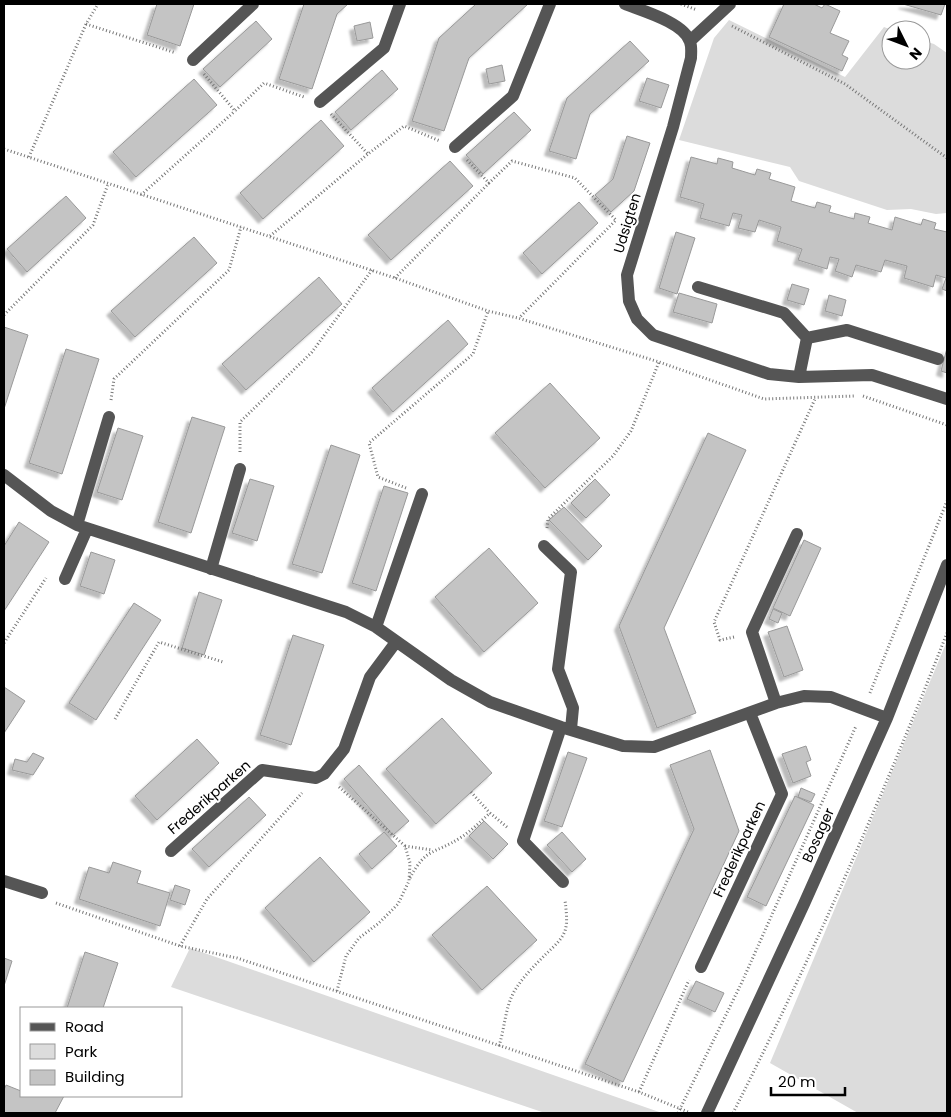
<svg xmlns="http://www.w3.org/2000/svg" width="951" height="1117" font-family="Poppins,sans-serif">
  <defs>
    <filter id="shadow"><feDropShadow dx="-4.5" dy="4.5" stdDeviation="1" flood-color="#0004"/></filter>
  </defs>
  <rect width="100%" height="100%" fill="#fff"/>
  <path fill="#dcdcdc" d="M729,20L845,77L884,27L892,30L891,60H921V40L934,44L947,53V213L936,214L911,209L887,210L799,181L790,167L679,140L714,38Z
    M947,641V1113H858L770,1063Z
    M190,948L662,1113H545L171,987Z"/>
  <path fill="#c4c4c4" stroke="#999" filter="url(#shadow)" d="M157,4H194L180,46L147,35Z
    M304,4H348L337,14L312,89L279,79Z
    M476,4H528L469,58L444,131L412,121L439,38Z
    M784,4H814L822,8L825,4L840,11L830,33L849,41L842,55L848,58L842,71L769,37Z
    M903,4H945L941,15Z
    M256,21L272,39L220,87L203,69Z
    M370,22L373,38L357,41L354,26Z
    M630,41L649,61L590,114L576,159L549,151L567,98Z
    M502,65L505,81L489,84L486,69Z
    M382,70L398,89L351,130L335,112Z
    M647,78L669,85L661,108L639,101Z
    M194,79L217,105L136,177L113,152Z
    M514,112L531,130L483,174L466,155Z
    M321,120L344,146L263,219L240,193Z
    M627,136L650,143L634,191L611,212L595,195L613,179Z
    M691,157L717,164L718,158L733,162L732,168L755,175L757,169L771,173L769,179L795,187L791,201L815,208L817,202L831,206L829,212L854,219L855,213L870,217L868,223L892,230L895,217L921,225L923,219L936,223L934,229L947,232V291L942,289L946,278L936,275L933,287L904,278L907,266L885,260L881,272L856,265L852,277L835,271L839,259L830,257L827,269L798,260L802,249L777,241L781,227L759,220L755,232L738,228L742,215L733,213L729,226L700,218L704,204L680,197Z
    M450,161L473,186L391,260L368,235Z
    M66,196L86,218L27,272L7,249Z
    M579,202L598,223L542,274L523,253Z
    M676,232L695,238L677,294L659,288Z
    M194,237L217,263L135,337L111,311Z
    M319,277L342,304L246,390L222,364Z
    M792,284L809,289L804,305L787,300Z
    M679,293L717,304L712,323L673,312Z
    M829,295L846,300L842,316L825,311Z
    M448,320L468,344L393,412L372,388Z
    M4,327L28,335L4,409Z
    M947,348V373L941,371Z
    M66,349L99,359L62,474L29,463Z
    M550,383L600,438L545,488L495,433Z
    M192,417L225,427L191,533L158,522Z
    M118,428L143,436L122,500L97,492Z
    M708,433L746,450L664,628L696,713L657,728L619,626Z
    M331,445L360,455L322,573L292,564Z
    M250,479L274,486L257,541L232,533Z
    M595,479L610,495L586,518L571,503Z
    M384,486L408,493L376,591L352,583Z
    M564,507L602,546L588,560L549,520Z
    M19,522L49,542L4,611V546Z
    M804,540L821,548L790,616L773,608Z
    M489,548L538,603L484,652L435,597Z
    M91,552L115,560L104,594L80,586Z
    M199,592L222,600L204,655L182,648Z
    M134,603L161,620L96,720L69,703Z
    M773,609L782,613L778,623L769,619Z
    M787,626L803,670L784,677L768,632Z
    M293,635L324,645L291,745L260,735Z
    M4,687L25,701L4,733Z
    M442,718L492,773L436,824L386,769Z
    M197,739L219,763L157,820L135,796Z
    M806,746L811,760L806,762L811,776L793,783L782,754Z
    M710,750L739,831L623,1082L585,1064L694,829L670,765Z
    M568,752L587,758L562,827L544,821Z
    M33,753L44,758L33,775L12,770L15,759L27,762Z
    M359,765L409,821L393,835L344,779Z
    M801,788L815,794L811,802L798,797Z
    M795,796L814,805L766,906L747,897Z
    M249,797L266,815L209,867L192,849Z
    M484,821L508,844L493,859L469,836Z
    M384,832L397,846L372,869L359,854Z
    M562,832L586,859L572,872L547,845Z
    M320,857L370,912L314,962L265,908Z
    M113,862L141,871L137,883L170,893L160,926L79,899L89,867L109,873Z
    M175,885L190,890L185,905L170,900Z
    M487,886L537,940L482,990L432,935Z
    M85,952L118,963L103,1008H67Z
    M4,958L12,961L4,986Z
    M696,981L724,993L715,1012L687,999Z
    M6,1085L21,1091V1090V1096H64L55,1113H4V1090Z"/>
  <g fill="none" stroke-linecap="round" stroke-linejoin="round">
    <path stroke="#777" stroke-width="3" stroke-dasharray="1 2.5" stroke-linecap="butt" d="M681,4L697,10
      M86,24L176,53
      M732,26L845,84L947,158
      M204,74L235,111L264,83L304,97
      M331,114L368,154L404,126L440,141
      M4,149L395,278L488,311L518,318L659,362L764,399L854,396
      M29,157L86,24L98,4
      M467,160L489,183L512,161L575,178L616,220L519,318
      M141,195L235,111
      M270,236L368,154
      M395,278L489,183
      M4,315L93,225L108,184
      M863,396L947,425
      M111,400L114,379L229,270L241,227
      M240,452V422L312,352L372,270
      M406,488L378,477L369,443L473,354L488,311
      M547,528L548,519L613,456L631,431L659,362
      M734,637L720,640L714,622L815,399
      M4,643L46,578
      M870,693L947,501
      M115,719L159,642L223,662
      M471,792L490,813
      M405,846L432,850
      M410,878C426,847 435,854 460,838C471,831 480,822 490,813L508,828
      M56,903L180,946L237,958L639,1092L688,1112
      M180,946L207,899L302,793
      M337,991L346,956L359,938L379,923L398,904L409,881L410,863L405,846L338,786
      M499,1046C505,1027 505,1007 515,990C523,977 534,966 545,955C552,948 561,941 565,931C568,921 566,910 565,900
      M639,1092L689,980
      M678,1113L742,982L856,726
      M733,1113C812,957 883,796 947,633"/>
    <path stroke="#555" stroke-width="12" d="M625,4C643,11 685,23 690,42C692,47 691,53 691,58L673,127L627,275L629,301L637,319L653,335L769,374L799,377L872,375L947,399
      M690,41L730,4
      M193,60L253,4
      M320,102L384,48L400,4
      M455,147L513,96L550,4
      M698,287L784,313L807,338L847,330L938,359
      M799,377L807,338
      M4,475L51,511L77,525L346,612L376,627L451,680L490,702L561,727L623,746L654,747L776,703L804,696L831,697L887,718
      M77,525L109,417
      M544,546L571,572L558,669L573,708L571,729
      M211,569L240,469
      M65,579L87,529
      M376,627L422,494
      M776,703L752,632L797,534
      M561,727L523,841L563,882
      M171,851L262,770L316,778L324,774L344,749L370,677L396,642
      M4,881L42,893
      M701,967L782,794L750,713
      M707,1113L804,904L887,718L947,565"/>
  </g>
  <g text-anchor="middle" stroke-width="4" stroke-linejoin="round" paint-order="stroke">
    <g font-size="14" fill="#000" stroke="#fff">
      <text transform="translate(627 223) rotate(-73)" y="5">Udsigten</text>
      <text transform="translate(209 797) rotate(-41)" y="5">Frederikparken</text>
      <text transform="translate(818 835) rotate(-66)" y="5">Bosager</text>
      <text transform="translate(739 849) rotate(-65)" y="5">Frederikparken</text>
    </g>
  </g>
  <rect width="951" height="1117" fill="none" stroke="#000000" stroke-width="10"/>
  <rect x="20" y="1007" width="162" height="90" fill="#ffffff" stroke="#999999"/>
  <rect x="30" y="1023" width="25" height="8" fill="#555555" stroke="#999999"/>
  <text x="65" y="1032" font-size="15" fill="#000000">Road</text>
  <rect x="30" y="1044" width="25" height="15" fill="#dcdcdc" stroke="#999999"/>
  <text x="65" y="1057" font-size="15" fill="#000000">Park</text>
  <rect x="30" y="1070" width="25" height="15" fill="#c4c4c4" stroke="#999999"/>
  <text x="65" y="1082" font-size="15" fill="#000000">Building</text>
  <g transform="translate(906 45) rotate(132)"><circle r="24" fill="#ffffff" stroke="#999999"/>
  <path d="M0-4L9 19L0 12L-9 19Z" fill="#000000"/>
  <text y="-8" font-size="14" font-weight="bold" text-anchor="middle" fill="#000000">N</text>
  </g>
  <path d="M771 1087v8h74v-8" fill="none" stroke="#000000" stroke-width="2.5"/>
  <text x="778" y="1087" font-size="15" fill="#000000" stroke="#ffffff" stroke-width="4" paint-order="stroke">20 m</text>
</svg>
